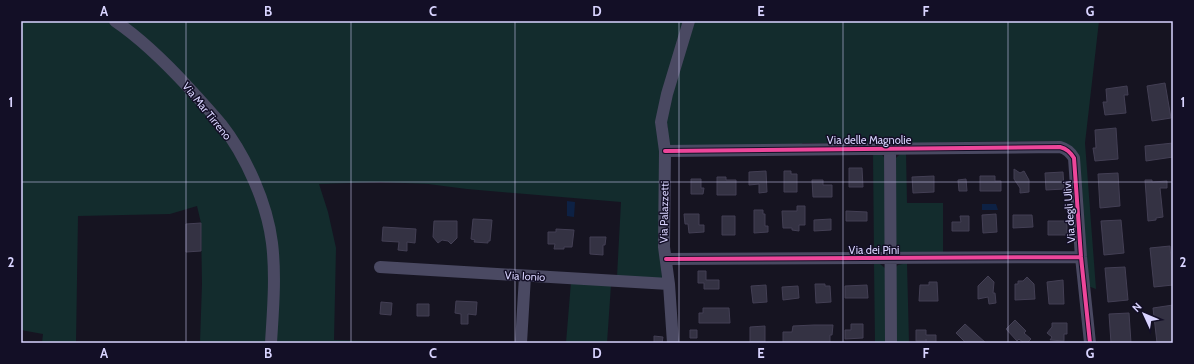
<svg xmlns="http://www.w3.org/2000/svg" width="1194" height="364" font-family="Cabin,sans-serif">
  <rect width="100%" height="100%" fill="#161421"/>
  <path fill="#132c2d" d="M21,21H109L143,46L218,127L246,174L263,221L271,264L268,343H200L202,284L201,223L197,206L170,214L78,216L76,343H42L43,334L21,330Z
    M121,21H686L659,146L662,281L617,277L621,202L467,189L428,184L380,182L319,184L328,212L336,248L334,340L436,343H274L277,263L245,155Z
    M693,21H1099L1085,143L1096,289L1088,286L1078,156L1060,144L1059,141L948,142L920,144L802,143L803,145L673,146L669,144L666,134L668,127L665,121Z
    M873,153L881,154L884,157L886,247L879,254H874Z
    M901,153H906L907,203H943V253H898L896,251V158Z
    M874,263L880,264L885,268L887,343H875Z
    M907,263L909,343H895L896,267L898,265Z
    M571,282L611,285L607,343H566Z"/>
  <path fill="#0d2144" d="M567,201L575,202L574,217L567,216Z
    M982,204H996L998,210H982Z"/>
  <path fill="#343243" stroke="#433f54" d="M1165,83L1171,118L1152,121L1147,86Z
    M1127,86L1128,95H1124L1126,113L1105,115L1103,102H1107L1106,89Z
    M1116,128L1118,159L1095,161L1093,148H1096L1095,130Z
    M1173,143V157L1146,161L1145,146Z
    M849,168H862L863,187H849Z
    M1014,169L1020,173L1024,171L1029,180V192L1020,193V188L1014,179Z
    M766,171L767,192L759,193V184L749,185V172Z
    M784,171H791V174H797V192H784Z
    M1063,172L1064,189L1046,190L1045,173Z
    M1118,173L1120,206L1100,208L1098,174Z
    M934,176V192L913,193L912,177Z
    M980,176H995V181H1001V191H980Z
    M717,177H726V180H736V195H717Z
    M691,179H701V188H704L703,194H691Z
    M966,179L967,191H959L958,180Z
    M812,180H823V185H832V197H813Z
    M1145,180H1152V182L1167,181V188H1160L1163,217L1156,218V220L1148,221Z
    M797,206H805V225H799V231L792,230V228H783L782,211H797Z
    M754,210H763V214H765V226H768V232L754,233Z
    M846,211L867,212V221H846Z
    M684,214H699V225H704V232L689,233L688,224H685Z
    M996,214L997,232L983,233L982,215Z
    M1013,215H1032L1033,227L1013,228Z
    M722,216H735V235H722Z
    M960,216H969V231H952V222H961Z
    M473,219L492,220L490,241H488V243L474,242L475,240L471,239Z
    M831,219V230L814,231V220Z
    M1121,220L1124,253L1104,255L1101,221Z
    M434,221H457V238L451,244L448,241L442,240L438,243L433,237Z
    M1048,221H1067V235H1048Z
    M201,223V251L186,252V224Z
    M383,227L416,229L415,243L407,242V251L398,250L399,242L382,241Z
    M556,229L574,230L572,247H564V249H554L555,244H548V232H556Z
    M590,237H606L605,245H603V255L590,254Z
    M1170,246L1173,285L1154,287L1150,248Z
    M1125,267L1128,300L1108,302L1105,268Z
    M698,271H706V280H719V289H704V283H698Z
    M988,276L994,282L993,293H995L996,303L989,304L988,297L978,299V286Z
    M1027,277L1034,284L1035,299L1015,300V284H1018V281H1023Z
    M1063,280L1064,304H1049L1047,282Z
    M929,282H937L938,301H919L920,285H929Z
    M815,284H825V286H830L831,302L816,303Z
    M766,285L767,302L753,303L751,286Z
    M867,285L868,298H845V286Z
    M798,286L799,298L783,300L782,287Z
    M456,301L477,302L476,315L468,314V324H461V314L455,313Z
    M381,302L392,303L391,315L380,314Z
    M417,304H429V316H417Z
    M1173,305V343H1157L1153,308Z
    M703,308H729L730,323H699V313H703Z
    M1129,313L1131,343H1111L1109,314Z
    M1015,320L1026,331L1024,333L1031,339L1027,343H1024L1019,339L1017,341L1006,329Z
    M1052,323H1067V334H1064V341L1050,340L1052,337L1047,333L1052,327Z
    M851,324H863V338L845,339V330H851Z
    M965,324L977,335L986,343H966L956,333Z
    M814,325H833L832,335H830V342L783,343V332H792L793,326Z
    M765,326V342H750V327Z
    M690,330H697V338H690Z
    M916,330H926V335H936V343H926V339V341H916Z
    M654,336L663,337L662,343H654Z"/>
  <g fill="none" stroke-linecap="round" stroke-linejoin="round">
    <path stroke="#4a4962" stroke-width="12" d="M115,21C143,40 166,63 189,88C200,100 211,112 221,124C246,156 267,203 272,243C276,276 273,310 271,343
      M890,149L891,343
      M665,151L1060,147C1067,149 1070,152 1074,158L1081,257L1090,343
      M666,259L1081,257
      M380,267L669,284
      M521,343L525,276
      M673,343L669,284L664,247L665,151L661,122L667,94L689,21"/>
    <defs>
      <path id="cycleway" d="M665,151L1060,147C1067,149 1070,152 1074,158L1081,257L1090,343
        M666,259L1081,257"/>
    </defs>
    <use href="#cycleway" stroke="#130f26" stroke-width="6"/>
    <use href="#cycleway" stroke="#ed469a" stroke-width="4"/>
  </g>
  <path fill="none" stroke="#d9d4ff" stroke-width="1" stroke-opacity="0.55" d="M186,21V343M351,21V343M515,21V343M679,21V343M843,21V343M1008,21V343M21,182H1173"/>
  <g text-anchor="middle" stroke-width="3" stroke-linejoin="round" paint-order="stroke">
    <g font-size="11" fill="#d9d4ff" stroke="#130f26">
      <text transform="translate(207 111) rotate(51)" y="4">Via Mar Tirreno</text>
      <text x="869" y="144">Via delle Magnolie</text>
      <text transform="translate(664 212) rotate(-89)" y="4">Via Palazzetti</text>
      <text transform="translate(1069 212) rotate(-94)" y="4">Via degli Ulivi</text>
      <text x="874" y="254">Via dei Pini</text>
      <text transform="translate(525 276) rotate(3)" y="4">Via Ionio</text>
    </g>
  </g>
  <rect width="1194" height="364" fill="none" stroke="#130f26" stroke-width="44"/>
  <g transform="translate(1144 314) rotate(314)" stroke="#130f26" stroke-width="3" paint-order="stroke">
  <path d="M0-3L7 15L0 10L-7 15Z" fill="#d9d4ff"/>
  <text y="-6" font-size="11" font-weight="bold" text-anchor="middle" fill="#d9d4ff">N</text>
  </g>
  <rect x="22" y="22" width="1150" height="320" fill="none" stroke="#d9d4ff" stroke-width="1.5"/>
  <g font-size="13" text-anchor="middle" font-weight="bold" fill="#d9d4ff">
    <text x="104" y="16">A</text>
    <text x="268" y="16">B</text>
    <text x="433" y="16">C</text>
    <text x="597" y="16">D</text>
    <text x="761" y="16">E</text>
    <text x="926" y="16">F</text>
    <text x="1090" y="16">G</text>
    <text x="11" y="107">1</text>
    <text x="1183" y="107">1</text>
    <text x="11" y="267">2</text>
    <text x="1183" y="267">2</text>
    <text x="104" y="358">A</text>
    <text x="268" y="358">B</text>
    <text x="433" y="358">C</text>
    <text x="597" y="358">D</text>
    <text x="761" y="358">E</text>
    <text x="926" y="358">F</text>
    <text x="1090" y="358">G</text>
  </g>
</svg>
